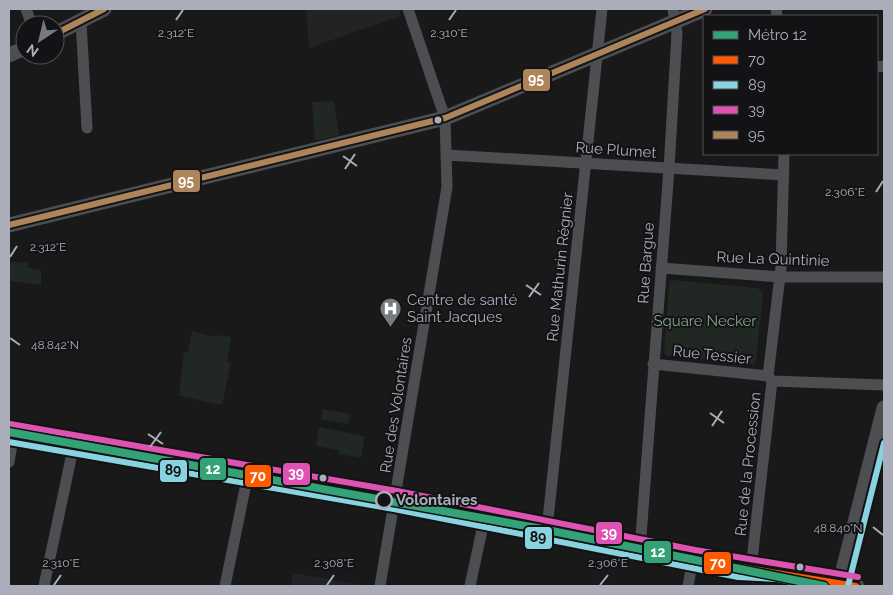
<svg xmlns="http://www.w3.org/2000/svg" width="893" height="595" font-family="Raleway,sans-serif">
  <rect width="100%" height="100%" fill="#191919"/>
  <path fill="#232325" d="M306,9H399L401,16L309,48Z
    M293,573L355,584L368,586H291Z"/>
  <path fill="#212823" d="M334,101L339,135L315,141L312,102Z
    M9,262L28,263L27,268L41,270V285L11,281L9,278Z
    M672,280L758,288L763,294L756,361L753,364L666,356L664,352L669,282Z
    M192,331L215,337L218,335L231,337L227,362L231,363L222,405L179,396L184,352H188Z
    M323,409L350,414L348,424L321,419Z
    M319,427L365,436L361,458L339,454V450L316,446Z"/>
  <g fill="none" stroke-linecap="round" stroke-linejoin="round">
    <path stroke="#4d4e52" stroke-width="11" d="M26,9L32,25
      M776,9L777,16
      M81,21L87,128
      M877,67L884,66
      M447,155L784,175
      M661,268L780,277H884
      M653,364L768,376
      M772,381L884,385
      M9,462L14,433
      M547,529L602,9
      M640,549L669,169L677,33L673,9
      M751,569L772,381L768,376L781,267L784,154
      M44,586L74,444
      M225,586L248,474
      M380,586L447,187L445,118L408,9
      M470,586L485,516
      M688,586L693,559"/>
    <path stroke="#4d4e52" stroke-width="15" d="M55,34L104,9
      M9,55L25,48
      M9,225L445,118L705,9
      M839,586L884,408"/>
    <path stroke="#4c4c50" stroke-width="16" d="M9,433L396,500L693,559C748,569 802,573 856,586"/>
    <defs>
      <path id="bus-1" d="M9,433L396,500L693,559L856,586"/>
      <path id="bus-2" d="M9,442L394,509L738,577L777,579L813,586
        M848,586L884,443"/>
      <path id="bus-3" d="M10,424L397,491L695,550L858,577"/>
      <path id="bus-4" d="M55,34L104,9
        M9,225L445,118L705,9"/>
    </defs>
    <use href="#bus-1" stroke="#131315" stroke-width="10"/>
    <use href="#bus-2" stroke="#131315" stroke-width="10"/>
    <use href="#bus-3" stroke="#131315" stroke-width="10"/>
    <use href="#bus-4" stroke="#131315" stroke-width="10"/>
    <use href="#bus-1" stroke="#ff5a00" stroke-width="6"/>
    <use href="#bus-2" stroke="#88d3df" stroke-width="6"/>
    <use href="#bus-3" stroke="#de53b2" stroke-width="6"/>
    <use href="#bus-4" stroke="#ae855a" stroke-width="6"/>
    <defs>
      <path id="metro-1" d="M9,432L537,528L824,586"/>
    </defs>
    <use href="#metro-1" stroke="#131315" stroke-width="11"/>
    <use href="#metro-1" stroke="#33a276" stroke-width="8"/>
  </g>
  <path fill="none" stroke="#abaeba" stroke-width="2" d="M176,20L183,10M449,20L456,10M343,156L357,166M345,169L355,154M876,192L883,181M10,257L17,246M526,285L541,295M529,297L539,283M10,338L20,345M710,413L724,423M712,426L722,411M148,434L163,444M150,447L161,432M873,527L883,535M54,585L61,575M327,585L334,575M600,585L608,575"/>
  <defs>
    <symbol id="hospital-pin" viewBox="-11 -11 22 30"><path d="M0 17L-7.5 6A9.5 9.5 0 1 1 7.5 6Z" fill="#787a82" stroke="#131315"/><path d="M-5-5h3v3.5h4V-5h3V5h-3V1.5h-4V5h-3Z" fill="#fff"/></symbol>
  </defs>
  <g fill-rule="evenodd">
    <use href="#hospital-pin" x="378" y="296" width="25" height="34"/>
  </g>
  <g fill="#abaeba" stroke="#131315" stroke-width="2">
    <circle cx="438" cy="120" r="4.5"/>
    <circle cx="323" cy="478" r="4.5"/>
    <circle cx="800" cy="567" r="4.5"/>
  </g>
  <circle fill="#131315" stroke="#abaeba" stroke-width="2.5" cx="384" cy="500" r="8"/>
  <g text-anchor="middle" stroke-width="4" stroke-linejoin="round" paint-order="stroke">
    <g font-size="15" fill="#abaeba" stroke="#131315">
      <text transform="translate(616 150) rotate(4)" y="5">Rue Plumet</text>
      <text transform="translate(773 259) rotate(2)" y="5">Rue La Quintinie</text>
      <text transform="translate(646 263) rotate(-86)" y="5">Rue Bargue</text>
      <text transform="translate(560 267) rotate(-84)" y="5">Rue Mathurin Régnier</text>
      <text transform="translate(712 355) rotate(6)" y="5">Rue Tessier</text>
      <text transform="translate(396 405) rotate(-81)" y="5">Rue des Volontaires</text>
      <text transform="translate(748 464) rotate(-84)" y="5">Rue de la Procession</text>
    </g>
    <g font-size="15" fill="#abaeba" stroke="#131315" text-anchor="start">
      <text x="407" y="305">Centre de santé<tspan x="407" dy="17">Saint Jacques</tspan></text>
    </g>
    <g font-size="15" fill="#82a488" stroke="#131315">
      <text x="705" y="326">Square Necker</text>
    </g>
    <g font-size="15" font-weight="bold" fill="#abaeba" stroke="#131315" text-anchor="start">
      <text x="396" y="505">Volontaires</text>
    </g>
  </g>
  <g font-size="12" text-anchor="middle" fill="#abaeba" stroke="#131315" stroke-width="4" stroke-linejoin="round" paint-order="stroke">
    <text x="176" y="37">2.312°E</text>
    <text x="449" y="37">2.310°E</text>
    <text x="845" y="196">2.306°E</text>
    <text x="48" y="251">2.312°E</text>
    <text x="55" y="349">48.842°N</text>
    <text x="838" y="532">48.840°N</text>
    <text x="61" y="567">2.310°E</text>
    <text x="334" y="567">2.308°E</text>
    <text x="608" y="567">2.306°E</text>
  </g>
  <g stroke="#131315" stroke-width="2">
    <rect x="522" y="68" width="29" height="24" rx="5" fill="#ae855a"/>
    <rect x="172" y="169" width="29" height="24" rx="5" fill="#ae855a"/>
    <rect x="199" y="457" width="28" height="24" rx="5" fill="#33a276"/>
    <rect x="159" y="459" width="29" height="24" rx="5" fill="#88d3df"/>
    <rect x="282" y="462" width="29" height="24" rx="5" fill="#de53b2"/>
    <rect x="244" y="464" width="28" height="24" rx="5" fill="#ff5a00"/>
    <rect x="595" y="521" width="28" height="24" rx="5" fill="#de53b2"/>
    <rect x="524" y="526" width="29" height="24" rx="5" fill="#88d3df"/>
    <rect x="643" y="540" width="29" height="24" rx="5" fill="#33a276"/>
    <rect x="703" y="551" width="29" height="24" rx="5" fill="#ff5a00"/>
  </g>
  <g font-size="14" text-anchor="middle" font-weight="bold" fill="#fff">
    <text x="536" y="84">95</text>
    <text x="186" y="186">95</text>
    <text x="213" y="474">12</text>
    <text x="296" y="478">39</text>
    <text x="258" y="481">70</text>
    <text x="609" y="538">39</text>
    <text x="658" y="557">12</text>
    <text x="718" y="568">70</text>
  </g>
  <g font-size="14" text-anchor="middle" font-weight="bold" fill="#111">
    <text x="173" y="475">89</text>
    <text x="538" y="542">89</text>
  </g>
  <rect width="893" height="595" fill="none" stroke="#abaeba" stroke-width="20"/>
  <rect x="703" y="15" width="175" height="140" fill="#131315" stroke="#505157"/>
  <rect x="713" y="31" width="25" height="8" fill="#33a276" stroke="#505157"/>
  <text x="748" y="40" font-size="15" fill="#abaeba">Métro 12</text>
  <rect x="713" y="56" width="25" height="8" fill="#ff5a00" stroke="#505157"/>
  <text x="748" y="65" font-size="15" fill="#abaeba">70</text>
  <rect x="713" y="81" width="25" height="8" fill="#88d3df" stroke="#505157"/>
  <text x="748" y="90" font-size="15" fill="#abaeba">89</text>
  <rect x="713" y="106" width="25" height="8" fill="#de53b2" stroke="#505157"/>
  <text x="748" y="115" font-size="15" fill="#abaeba">39</text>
  <rect x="713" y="131" width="25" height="8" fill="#ae855a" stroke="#505157"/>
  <text x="748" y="140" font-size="15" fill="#abaeba">95</text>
  <g transform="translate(40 40) rotate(215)"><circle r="24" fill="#131315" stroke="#505157"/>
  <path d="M0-4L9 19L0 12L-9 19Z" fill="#787a82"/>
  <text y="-8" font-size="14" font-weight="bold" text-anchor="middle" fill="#abaeba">N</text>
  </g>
</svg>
